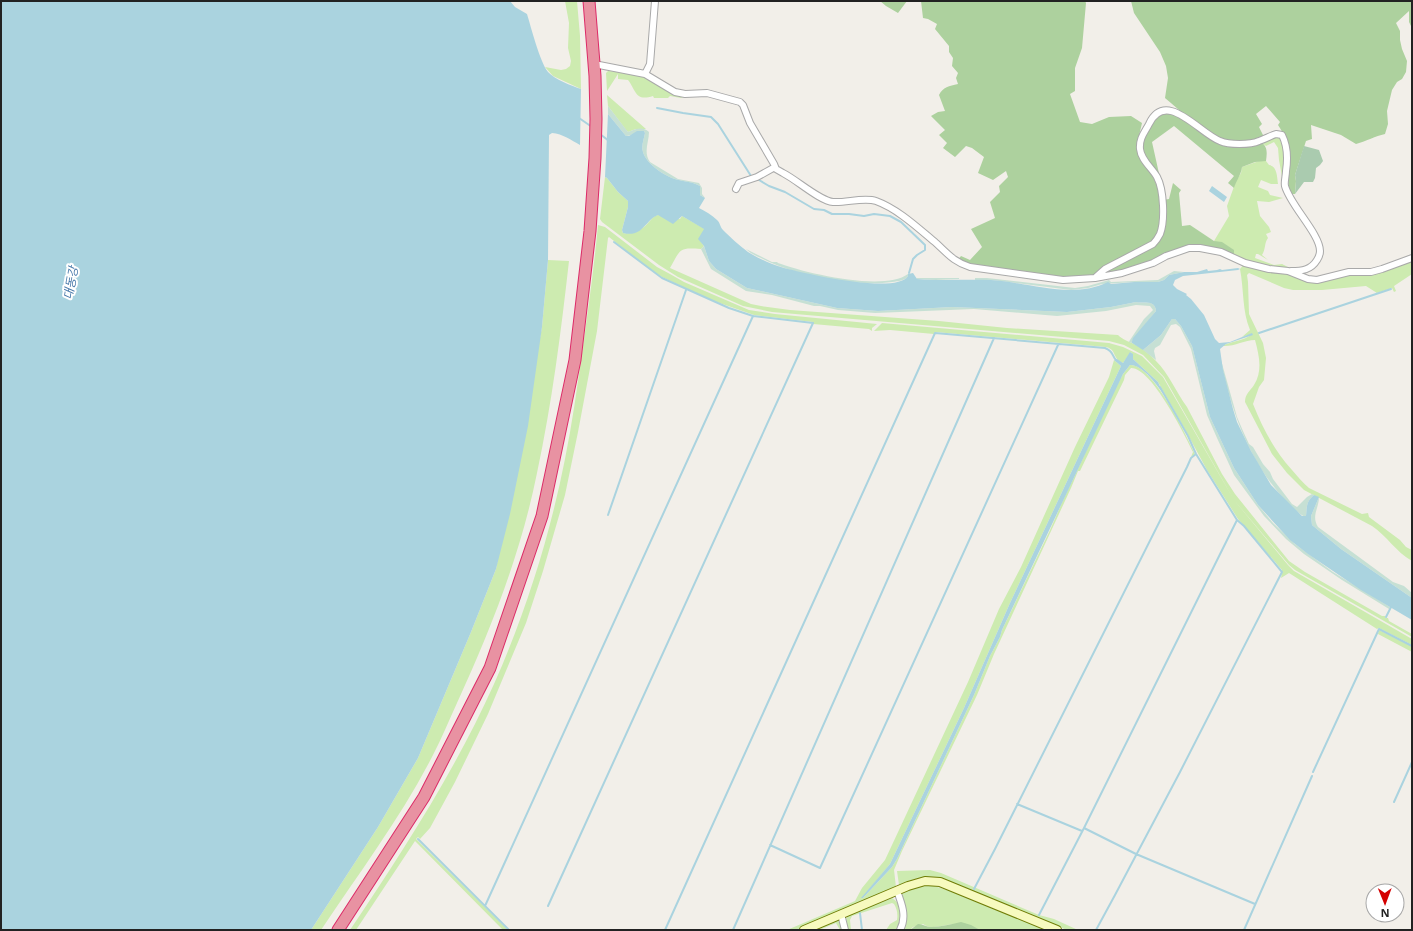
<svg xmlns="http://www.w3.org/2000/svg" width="1413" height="931" font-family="'Open Sans','Noto Sans KR',sans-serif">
  <rect width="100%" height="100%" fill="#f2efe9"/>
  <path fill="#cdebb0" d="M565,1H577L580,36L581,89L553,76L545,67L561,70L566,69L570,66L571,61L568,48L569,23Z
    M608,71C614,71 640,75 645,77C658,84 669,95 685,96L681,98L670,96L668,98H654L653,96C635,102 636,90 628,80L618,79V74L607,91L606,73Z
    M607,95L646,129H636L628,132L626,130L608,106Z
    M1272,137L1280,138L1285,149L1283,182L1279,160L1278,148L1274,142L1266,146L1261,142Z
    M1259,161H1266L1269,165C1277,166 1277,176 1278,184H1271L1261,180L1258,187L1268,191L1270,195L1283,198L1269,202L1257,201L1260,216L1269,227L1271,232L1266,234L1268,238C1264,243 1266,249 1262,255L1268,260L1258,254H1256L1255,258L1274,265L1282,264L1288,267L1307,268L1285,269L1245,262L1234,256L1214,241L1229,216L1227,206L1236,181L1241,173L1242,167Z
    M605,177L607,178L618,192L628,201V207L622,230L623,233C633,234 641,231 648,223C651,220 653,216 658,215C664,215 673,218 680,219L682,216L705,229L701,242L704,246L701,249C678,247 681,249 670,268L751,304L761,306L790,310L939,321L1007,328L1118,335C1123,340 1128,341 1134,344C1142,348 1150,354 1156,361C1169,374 1176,392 1187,407L1222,474L1235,494L1289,561L1305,572L1382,616H1385V618H1388L1389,621L1412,634V637L1295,570L1289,565L1234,500L1164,377L1143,355L1124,345L1109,341L772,312L743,306L678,277L659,265L602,222L600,219Z
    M598,225L605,227L657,267L670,274L684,282L749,310L775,314L877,324L872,328V331L869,329L813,324V322L754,315L711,300L662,277L644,265L609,237L608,238L597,331L578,432L565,495L543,571L526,623L488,714L455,782L430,828L420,839L418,837L416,839L508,930H503L415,841L356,930H350C403,851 455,771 494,684C526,612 550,535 565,459C572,424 577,389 582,353C588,311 594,268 598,225Z
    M548,260L569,261C561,332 552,403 537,473C521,553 491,629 457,703C449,720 442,738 433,755C402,816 359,873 321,930H311L378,827L418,758L471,632L496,569L542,327Z
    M1412,260V274L1394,286L1396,291L1394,292L1392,288L1377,293L1366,286L1322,290H1293L1284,288L1249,273L1247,275L1248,282L1249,314L1263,343L1266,358L1264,380L1259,387L1253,404C1263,429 1274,450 1292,470C1298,477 1303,483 1309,488L1362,514L1368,513L1369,517L1400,540L1406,547L1412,550V561C1396,552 1387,536 1372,526L1304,490L1287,473L1272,454L1245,402C1245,394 1250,391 1254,385C1263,371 1259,355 1255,340C1244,340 1234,347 1222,346C1232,341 1244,341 1252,334L1242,337L1250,330C1242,311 1244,290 1240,269L1244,264L1282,272L1310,282L1338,275L1367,273Z
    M882,323L1109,343L1123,347L1142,356L1163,377L1234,500L1288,565L1294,571L1412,639V645L1379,628L1377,629L1289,573L1281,578L1282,573V570L1238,519L1207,470L1188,435L1158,382L1133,359L1131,352L1123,363C1121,362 1118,361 1117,359C1113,353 1114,349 1106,347L935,332L934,334L890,330L874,331Z
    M1114,360L1121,366L1010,603L964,708L890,864L862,898H863L892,867L897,859L974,695L990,656L1000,637L1002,630L1050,530L1064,498L1077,471L1112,395L1123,374L1130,365C1152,363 1187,436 1195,454L1191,457L1193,452C1185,435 1151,367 1131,368L1125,375L1124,380L1080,471H1078L1071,488L994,654L977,695L902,851L894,870L896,887L796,930H787L855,901L862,888L885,860L968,682L999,609L1021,567L1075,447L1109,377Z
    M1379,630L1412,646V652L1378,634Z
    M930,870L941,873L1039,915L1054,919L1078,930H1067L943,879C926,875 915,878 899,885L897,871Z
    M931,885L950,891L1046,930H980C972,926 964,924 955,924C944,924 933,931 923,924L913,927L910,930H902L900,894L914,888Z
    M892,898C903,904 902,920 897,930H886L890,924L897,920C898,914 897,909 894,904L892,903L852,916L850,920L851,930H848L846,919L848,915Z
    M838,919L843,930H840L836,923L819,930H812Z"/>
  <path fill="#add19e" d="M880,1H907L898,13L886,6Z
    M921,1H1085L1086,3L1082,48L1075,68V91L1070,94L1080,122L1092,124L1109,117L1131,116L1142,123L1138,140L1159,191L1160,224L1158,234L1152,242L1095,277L1076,279L981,268L957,261L961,256L970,260L982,247L971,229L995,218L990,202L1000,192L999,186L1008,177L1006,171L993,180L978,173L984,157L972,148L966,146L955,157L943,148L947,143L939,135L945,130L931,116L938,112L945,111L939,95C943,87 949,86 958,84L956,78L958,73L952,66L953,58L949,52V46L935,29L937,24L928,19L923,18Z
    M1131,1H1412V28L1409,22V11L1396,23L1400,31V40L1402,49L1407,61L1406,72L1402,79L1397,82L1392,90L1387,111L1388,124L1385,134C1375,136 1367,141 1356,144L1341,135L1311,125L1312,139L1306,141L1295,175L1296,181L1295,194H1290C1286,179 1290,171 1290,157C1290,146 1284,134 1278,125L1280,122L1266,106L1256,114L1262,124L1259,127L1264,137C1252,141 1237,145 1224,140C1202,132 1183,113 1165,98L1168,78L1166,66L1160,52L1134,13Z
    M1158,113H1172L1218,142H1261C1268,147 1267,153 1266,161L1255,162L1242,167C1241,175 1236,181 1234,188L1228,183L1234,176L1174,126L1152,142L1162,187L1142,152L1141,145Z
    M1173,183L1181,190L1179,193L1182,226L1190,225L1214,241L1222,242L1234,250V256L1200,247L1153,262L1098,276L1158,240L1163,200L1169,199Z
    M961,922L971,925L980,930H910L918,924C923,924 926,927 931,927C941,927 951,924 961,922Z"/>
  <path fill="#c6e0d4" d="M608,106L628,132C636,129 642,126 649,132C649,142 643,152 650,162L678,179L699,183L702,188V194L705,198L700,195V186C693,182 686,182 679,180C667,178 646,164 643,152C641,146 644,139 645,133L644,131C637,131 632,136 626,136L608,114Z
    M704,246L709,261L716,269L747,288L837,308L878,311L952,307L1067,312L1111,307L1136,302C1144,304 1155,299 1156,311L1132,341V343L1129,342L1130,340L1144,319L1153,310L1150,306L1136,305L1106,311L1057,316L974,309L875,313L838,310L820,306H814L772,295L746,291L711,269L701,249Z
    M746,249L772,262H777L778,263C805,273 884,292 908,274V276C905,281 898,281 892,282C854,287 795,276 761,258C756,256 750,253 746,249Z
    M1174,271L1184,272L1169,275L1164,280L1158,282H1134L1102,284L1088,288L1071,290L992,280H975V278H987L1075,288L1088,286L1109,280L1111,282L1158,280Z
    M916,278H959V279L936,280L917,279Z
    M1172,319H1175L1181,326L1192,346L1210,417L1234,468L1258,505L1273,523L1295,544L1333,572L1390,607L1389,609L1342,580L1304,554L1286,539L1264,516L1234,475L1217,438L1207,415L1191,349L1180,327L1176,324L1171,325L1160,345L1155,348L1154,351L1156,360L1143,350L1161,335Z
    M1219,353L1237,417L1243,431L1249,444L1253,447L1263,464L1270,472L1273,479L1292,504L1297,507L1307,497L1312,494L1314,495C1306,502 1307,506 1306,517C1299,515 1290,505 1285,500C1247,459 1230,407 1219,353Z
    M1319,497C1319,508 1311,516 1318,527L1393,582L1404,586L1412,593V598L1341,549L1312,525L1311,516Z"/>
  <path fill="#aacbaf" d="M1304,146L1319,150L1323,161L1320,165L1316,168L1315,178L1313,182H1304L1295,194L1296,181L1295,175Z"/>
  <path fill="#aad3df" d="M1,1H510L515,7L527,14C531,27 540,62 548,72C554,79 572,86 581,89L580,145C571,140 563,134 552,133L549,135L548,260L542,327L528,426L510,514L496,569L471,632L418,758L378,827L311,930H1Z
    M608,114L626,136H629L637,131H644L645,133C644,139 641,146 643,152C646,164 667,178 679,180C687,182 693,182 700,186V195L705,198L699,208C705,211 712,215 717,220C720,222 720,227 723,230C730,237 740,246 748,252C758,258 770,264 781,267C801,273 897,295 908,276V274L913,273L917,279C942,281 966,279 991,280C1028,282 1072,300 1108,282L1111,284L1134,282H1158L1164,280L1169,275L1184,272H1197L1207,269L1208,271L1217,270L1220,269L1222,270L1238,268L1240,269L1238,270L1183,276L1175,280L1173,285L1177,289L1187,294L1186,295L1191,299L1204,315L1215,339L1219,343L1230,342L1252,333L1253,335L1226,344L1220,349L1223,370L1233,409L1237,422L1251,451L1271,485L1302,516H1306C1307,506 1306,502 1314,495L1319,497L1311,516L1312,525L1341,549L1412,598V620L1361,590L1308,554L1290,540L1258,505L1234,468L1210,417L1192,346L1181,326L1175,319H1172L1161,335L1143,350L1132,343V341L1133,338L1156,311C1155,299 1143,304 1136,302L1111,307L1067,312L952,307L878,311L837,308L747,288L716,269L709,261L704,246L698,239L704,229L682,216L673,224L658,215C645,220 643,238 623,233L622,230L628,207V201L618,192L607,178L605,177Z
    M1212,186L1227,197L1224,202L1209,191Z
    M1130,352L1133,354V359L1158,382L1164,395C1158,386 1142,364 1130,365L1123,374L1002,630L1000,637L990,656L974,695L897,859L892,867L863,898H861L890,864L964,708L1010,603L1121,366L1114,360L1117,359L1123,363Z"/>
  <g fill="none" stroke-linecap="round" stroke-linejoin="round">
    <path stroke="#aad3df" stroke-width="2" d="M657,108L683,113L711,117L718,124L751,176
      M579,118L592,127
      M600,134L609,141
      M759,180L769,186L785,192L814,209L824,210L832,214H849L864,216L874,214L890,216L901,222L925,245V250L917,255L913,259L909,273
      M1259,333L1391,289
      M608,515L686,290
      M1386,617L1391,607
      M1313,772L1379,629L1412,646
      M1394,802L1412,762
      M1017,804L1082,831
      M1084,828L1136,854L1255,904
      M418,839L509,930
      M770,845L820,868L1058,345
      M974,889L995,849L1187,467L1191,458L1196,454
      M485,906L753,316
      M548,906L813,323L753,316L729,308L662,278L614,242
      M860,913L862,930
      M1039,915L1084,828L1237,520
      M665,930L935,333L1105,348C1115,352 1111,356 1117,361
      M733,930L994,338
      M1096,930L1115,895L1180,772L1282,572L1244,526L1237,520L1196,454L1188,436L1160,387
      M1244,930L1312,776"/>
    <defs>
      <path id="street" d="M594,64L645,74L675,92L685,94L707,93L740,102L743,105L750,123L774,164L776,169L783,173C797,180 820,201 833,202C846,203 864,197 876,201C898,209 918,228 936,243C948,254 954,262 970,267L1063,280L1095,278L1122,273L1153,263L1166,256L1189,248H1200L1221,252L1245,263L1269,269L1288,271L1308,279L1317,280L1349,272H1371L1382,269L1412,258
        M645,74L650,64L655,1
        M736,189L739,183L757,177L775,167
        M1096,277L1105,269L1153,244C1156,241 1158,238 1160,234C1165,221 1164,190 1157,177C1152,168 1141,160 1140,149C1139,138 1145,132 1149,124C1166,88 1200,134 1220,141C1229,145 1250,145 1259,141C1265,139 1270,136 1276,134L1282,135C1288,147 1288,158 1286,171C1286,176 1284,182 1285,186C1290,205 1320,234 1320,251C1320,254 1319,257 1317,260C1311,270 1302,271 1291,271
        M897,891C902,904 907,917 900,930
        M841,914L845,930"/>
      <path id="secondary" d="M804,930L908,886L925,881L940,882L1057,930"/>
      <path id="highway" d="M338,930L424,797L490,668L542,516L575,360L590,231L595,158L596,119L595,76L589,1"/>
    </defs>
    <use href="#street" stroke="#a9a9a9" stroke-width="8"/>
    <use href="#secondary" stroke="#707d05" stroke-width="10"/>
    <use href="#highway" stroke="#dc2a67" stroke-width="13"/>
    <use href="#street" stroke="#fff" stroke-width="6"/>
    <use href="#secondary" stroke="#f7fabf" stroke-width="8"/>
    <use href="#highway" stroke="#e892a2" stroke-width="11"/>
  </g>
  <g text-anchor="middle" stroke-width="4" stroke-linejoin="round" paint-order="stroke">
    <g font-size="12" font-style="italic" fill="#4a7aab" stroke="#fff">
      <text transform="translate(71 283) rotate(-80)" y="4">대동강</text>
    </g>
  </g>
  <rect width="1413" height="931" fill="none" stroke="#222222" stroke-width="4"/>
  <g transform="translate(1385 903) rotate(179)"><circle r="19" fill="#ffffff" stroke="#a7a7a7"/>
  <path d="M0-3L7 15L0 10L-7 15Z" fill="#d40000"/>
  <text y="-6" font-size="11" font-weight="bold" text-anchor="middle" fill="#222222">N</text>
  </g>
</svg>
